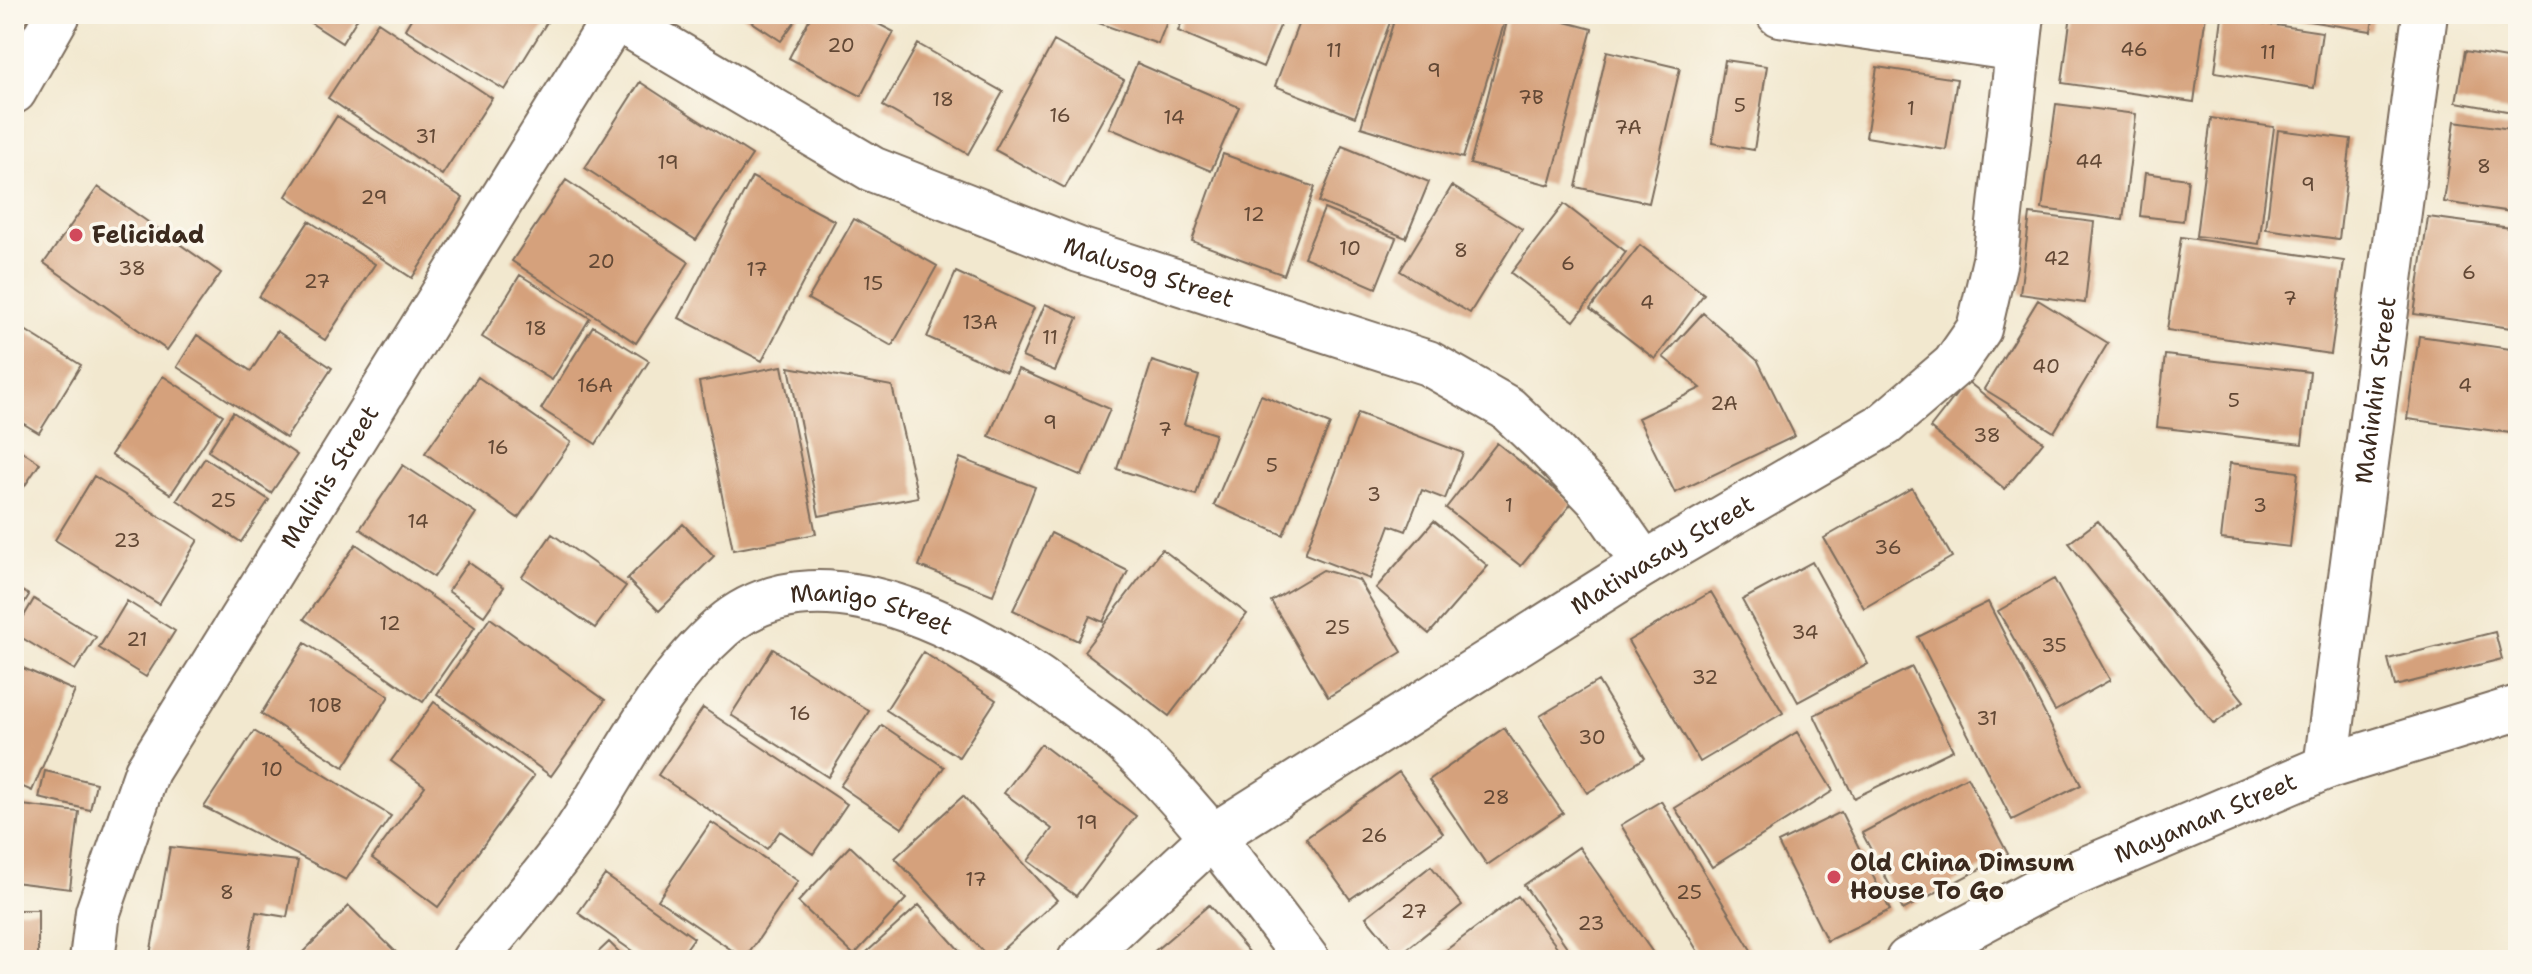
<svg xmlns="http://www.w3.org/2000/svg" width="2532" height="974" font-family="'Shantell Sans',sans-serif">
  <rect width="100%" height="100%" fill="#fbf7ec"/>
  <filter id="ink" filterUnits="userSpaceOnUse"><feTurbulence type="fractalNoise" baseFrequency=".0125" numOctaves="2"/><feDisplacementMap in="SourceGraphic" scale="16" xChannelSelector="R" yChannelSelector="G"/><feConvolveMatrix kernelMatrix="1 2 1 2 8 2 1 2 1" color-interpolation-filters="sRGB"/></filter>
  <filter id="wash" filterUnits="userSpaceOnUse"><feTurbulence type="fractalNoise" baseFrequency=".006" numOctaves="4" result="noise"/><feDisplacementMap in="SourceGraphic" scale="32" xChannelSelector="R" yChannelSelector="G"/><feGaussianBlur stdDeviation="1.8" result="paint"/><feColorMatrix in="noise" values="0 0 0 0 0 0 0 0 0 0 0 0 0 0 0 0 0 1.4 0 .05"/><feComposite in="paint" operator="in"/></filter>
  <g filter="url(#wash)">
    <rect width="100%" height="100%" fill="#f2e8cf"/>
    <g id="blocks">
      <path fill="#d5a17b" d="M297,14H360L342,43Z
        M414,14H552L505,90L405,29Z
        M740,14H800L781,41Z
        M812,14H859L894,32L861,96L789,58Z
        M1089,14H1170L1158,44L1087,19Z
        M1185,14H1285L1263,67L1178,31Z
        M1302,14H1393L1355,117L1275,86Z
        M1396,14H1507L1463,158L1361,127Z
        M1509,14H1535L1592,29L1550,185L1470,164Z
        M2071,14H2206L2194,102L2062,83Z
        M2264,14H2374L2371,31Z
        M2222,17L2322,32L2314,88L2215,72Z
        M378,22L492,98L442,175L328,98Z
        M1054,41L1124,80L1065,188L995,150Z
        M918,44L1003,92L968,154L883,106Z
        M1607,51L1680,68L1649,203L1576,187Z
        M2465,51L2518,60V113L2456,102Z
        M1725,60L1767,66L1754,150L1712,143Z
        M1137,63L1239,107L1211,171L1109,128Z
        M1877,67L1957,79L1946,150L1866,137Z
        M640,82L752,155L696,240L585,168Z
        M2056,104L2136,114L2123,220L2042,209Z
        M337,116L463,198L412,278L286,196Z
        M2211,118L2274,127L2259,244L2196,236Z
        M2455,121L2518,130V213L2444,202Z
        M2278,130L2351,139L2339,239L2266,229Z
        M1342,146L1429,182L1406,238L1319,202Z
        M1223,154L1315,187L1284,275L1192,241Z
        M2145,173L2188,179L2183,221L2140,216Z
        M752,177L835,221L762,361L679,318Z
        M566,180L689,262L636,343L512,261Z
        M1452,186L1522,229L1470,313L1400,271Z
        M98,187L221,273L167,350L44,263Z
        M1564,204L1626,252L1574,321L1511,273Z
        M1324,209L1396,238L1376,288L1304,257Z
        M2030,214L2094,222L2085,303L2020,294Z
        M2428,217L2518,229V329L2414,314Z
        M854,219L937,266L892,346L808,299Z
        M309,221L375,264L325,340L259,297Z
        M2181,237L2344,261L2331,354L2167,330Z
        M1640,245L1704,294L1655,359L1590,309Z
        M956,272L1034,308L1006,372L927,337Z
        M520,275L590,318L552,380L482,337Z
        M2038,300L2108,343L2054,432L1984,389Z
        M1045,304L1078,318L1055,371L1022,357Z
        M1703,313L1758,361L1795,436L1675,493L1638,418L1701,388L1663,357Z
        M17,325L81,365L39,433L14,418Z
        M593,326L649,361L596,444L541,409Z
        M277,331L332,368L286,438L177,367L197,335L251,371Z
        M2419,336L2518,350V434L2407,419Z
        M2165,355L2310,372L2302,444L2157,427Z
        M1152,361L1199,376L1184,424L1215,434L1196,495L1117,469Z
        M782,366L816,534L733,550L699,382Z
        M789,367L892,386L918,497L819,516Z
        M1018,369L1110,409L1082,476L989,436Z
        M163,376L223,415L171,494L111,455Z
        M478,377L571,442L518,518L425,453Z
        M1967,381L2043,442L2005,489L1930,428Z
        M1261,395L1330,424L1283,535L1214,505Z
        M233,412L297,455L271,493L208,451Z
        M1358,413L1463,453L1445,499L1422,490L1406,531L1390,525L1370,579L1305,554Z
        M1497,443L1572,503L1521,566L1446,508Z
        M14,446L40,463L14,502Z
        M205,458L269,500L241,542L177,500Z
        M960,458L1035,487L993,595L919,566Z
        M2230,463L2298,472L2290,547L2221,539Z
        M403,465L476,513L434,577L360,529Z
        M94,476L198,540L159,604L55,540Z
        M1912,488L1952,557L1864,608L1824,538Z
        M1434,521L1488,566L1429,634L1376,588Z
        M2098,521L2244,701L2214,724L2069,543Z
        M683,524L714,556L659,611L627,579Z
        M1051,533L1128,571L1103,622L1090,616L1078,641L1013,610Z
        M552,534L626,586L595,628L522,577Z
        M356,544L475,627L423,702L304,619Z
        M1162,549L1247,614L1169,716L1084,651Z
        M468,562L504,587L484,616L448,591Z
        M1812,562L1868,664L1798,702L1742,600Z
        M1323,570L1359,580L1402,652L1328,697L1271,601Z
        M2054,579L2110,680L2055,711L1998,611Z
        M14,586L29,595L14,620Z
        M1711,592L1783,713L1700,762L1628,641Z
        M34,599L96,637L75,670L14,633Z
        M127,601L175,631L146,677L99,648Z
        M1988,602L2081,785L2012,820L1918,637Z
        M490,618L605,700L551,776L437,694Z
        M2495,632L2502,659L2395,686L2388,659Z
        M305,643L389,696L344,767L261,714Z
        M773,649L869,711L828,777L731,715Z
        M923,652L996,700L959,757L886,710Z
        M14,664L75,691L32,791L14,783Z
        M1912,667L1953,750L1854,798L1814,715Z
        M1598,681L1645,758L1587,793L1540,716Z
        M434,702L534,776L438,907L372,858L425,786L391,761Z
        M703,708L847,804L813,854L780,831L767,849L658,775Z
        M882,725L944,767L902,828L840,786Z
        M1504,728L1563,813L1487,865L1429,780Z
        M254,731L391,816L346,880L204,807Z
        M1797,732L1833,791L1712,867L1675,808Z
        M1041,744L1136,816L1076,896L1028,861L1052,829L1004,793Z
        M45,771L96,783L90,810L39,798Z
        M1399,772L1443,833L1350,899L1306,838Z
        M1967,777L2008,854L1903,910L1862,833Z
        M963,796L1057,900L991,960L895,858Z
        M1661,801L1757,960H1703L1621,825Z
        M14,804L79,812L70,889L14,882Z
        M1841,812L1890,910L1827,941L1778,843Z
        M711,822L798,881L745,959L658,900Z
        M850,846L906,899L854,955L798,902Z
        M170,847L298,861L287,917L256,912L247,960H149Z
        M1579,847L1658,960H1576L1524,885Z
        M1431,866L1462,905L1398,956L1366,917Z
        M605,875L694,938L678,960H645L578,913Z
        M1518,896L1567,960H1433Z
        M919,905L968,960H858Z
        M1209,905L1256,960H1144Z
        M349,906L404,960H295Z
        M14,910H38V960H14Z
        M609,942L627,960H590Z"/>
    </g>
  </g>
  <g filter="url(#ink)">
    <use href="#blocks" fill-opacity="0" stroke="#7b6c5c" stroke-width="2"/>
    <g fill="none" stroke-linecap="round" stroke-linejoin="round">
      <defs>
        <g id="minor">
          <path d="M1779,14L2018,49"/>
          <path id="s1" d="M615,17L872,169L1079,250L1428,363L1507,408L1543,442L1600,501L1644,564"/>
          <path id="s2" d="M2326,767L2425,14"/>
          <path id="s3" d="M92,960L98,912L147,771L617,14"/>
          <path id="s4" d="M474,960C506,920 542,880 572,838C620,767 657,684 722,627C825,538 996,644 1082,710C1098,722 1116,733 1130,747C1197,811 1251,886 1307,960"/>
          <path id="s5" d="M1080,960L1213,836L1644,564L1885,424L1954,365L1979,329L1995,260L2022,14"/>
        </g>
        <g id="tertiary">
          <path d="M14,91L58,14"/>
          <path id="s6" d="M1908,960L2048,885L2326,767L2518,708"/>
        </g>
      </defs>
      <use href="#minor" stroke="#7b6c5c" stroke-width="48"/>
      <use href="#tertiary" stroke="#7b6c5c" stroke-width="48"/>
      <use href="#minor" stroke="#fff" stroke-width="44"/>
      <use href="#tertiary" stroke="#fff" stroke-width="44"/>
    </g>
  </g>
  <g fill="#d1495b" stroke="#fbf7ec" stroke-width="3">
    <circle cx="76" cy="235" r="8"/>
    <circle cx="1834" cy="877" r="8"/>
  </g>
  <g text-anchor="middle" stroke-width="7" stroke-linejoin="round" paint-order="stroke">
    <g font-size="20" fill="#624835">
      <text x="841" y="52">20</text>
      <text x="2134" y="56">46</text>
      <text x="1334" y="57">11</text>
      <text x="2268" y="59">11</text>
      <text x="1434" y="77">9</text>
      <text x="1531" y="104">7B</text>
      <text x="943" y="106">18</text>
      <text x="1740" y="112">5</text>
      <text x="1911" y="115">1</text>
      <text x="1060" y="122">16</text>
      <text x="1174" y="124">14</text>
      <text x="1628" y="134">7A</text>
      <text x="426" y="143">31</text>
      <text x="2089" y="168">44</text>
      <text x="668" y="169">19</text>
      <text x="2484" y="173">8</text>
      <text x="2308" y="191">9</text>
      <text x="374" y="204">29</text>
      <text x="1254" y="221">12</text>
      <text x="1350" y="255">10</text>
      <text x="1461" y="257">8</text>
      <text x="2057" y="265">42</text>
      <text x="601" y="268">20</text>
      <text x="1568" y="270">6</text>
      <text x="132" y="275">38</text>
      <text x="757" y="276">17</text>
      <text x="2469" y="279">6</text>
      <text x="317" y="288">27</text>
      <text x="873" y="290">15</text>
      <text x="2290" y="305">7</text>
      <text x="1647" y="309">4</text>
      <text x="980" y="329">13A</text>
      <text x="536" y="335">18</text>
      <text x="1050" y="344">11</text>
      <text x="2046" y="373">40</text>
      <text x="595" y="392">16A</text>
      <text x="2465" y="392">4</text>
      <text x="2234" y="407">5</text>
      <text x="1724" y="410">2A</text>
      <text x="1050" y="429">9</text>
      <text x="1165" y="436">7</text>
      <text x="1987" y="442">38</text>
      <text x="498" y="454">16</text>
      <text x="1272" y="472">5</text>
      <text x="1374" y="501">3</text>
      <text x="223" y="507">25</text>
      <text x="1509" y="512">1</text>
      <text x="2260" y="512">3</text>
      <text x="418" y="528">14</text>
      <text x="127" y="547">23</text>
      <text x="1888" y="554">36</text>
      <text x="390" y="630">12</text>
      <text x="1337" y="634">25</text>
      <text x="1805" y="639">34</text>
      <text x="137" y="646">21</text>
      <text x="2054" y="652">35</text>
      <text x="1705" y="684">32</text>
      <text x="325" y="712">10B</text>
      <text x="800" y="720">16</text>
      <text x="1987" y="725">31</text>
      <text x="1592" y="744">30</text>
      <text x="272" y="776">10</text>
      <text x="1496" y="804">28</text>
      <text x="1087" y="829">19</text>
      <text x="1374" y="842">26</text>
      <text x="976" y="886">17</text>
      <text x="227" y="899">8</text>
      <text x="1689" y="899">25</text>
      <text x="1414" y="918">27</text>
      <text x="1591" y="930">23</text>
    </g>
    <g font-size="24" font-weight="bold" fill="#3b2a1e" stroke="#fbf7ec" text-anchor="start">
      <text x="92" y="243">Felicidad</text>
      <text x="1850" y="871">Old China Dimsum<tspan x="1850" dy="28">House To Go</tspan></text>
    </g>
    <g font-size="24" fill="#3b2a1e" stroke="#fbf7ec">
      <text dy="8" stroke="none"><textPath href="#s1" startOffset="594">Malusog Street</textPath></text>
      <text dy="8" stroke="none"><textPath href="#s2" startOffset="380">Mahinhin Street</textPath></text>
      <text dy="8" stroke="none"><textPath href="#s3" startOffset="544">Malinis Street</textPath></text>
      <text dy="8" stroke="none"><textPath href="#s5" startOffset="712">Matiwasay Street</textPath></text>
      <text dy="8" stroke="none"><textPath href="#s4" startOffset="576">Manigo Street</textPath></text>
      <text dy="8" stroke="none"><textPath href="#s6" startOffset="330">Mayaman Street</textPath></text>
    </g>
  </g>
  <rect width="2532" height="974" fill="none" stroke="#fbf7ec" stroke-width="48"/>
</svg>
